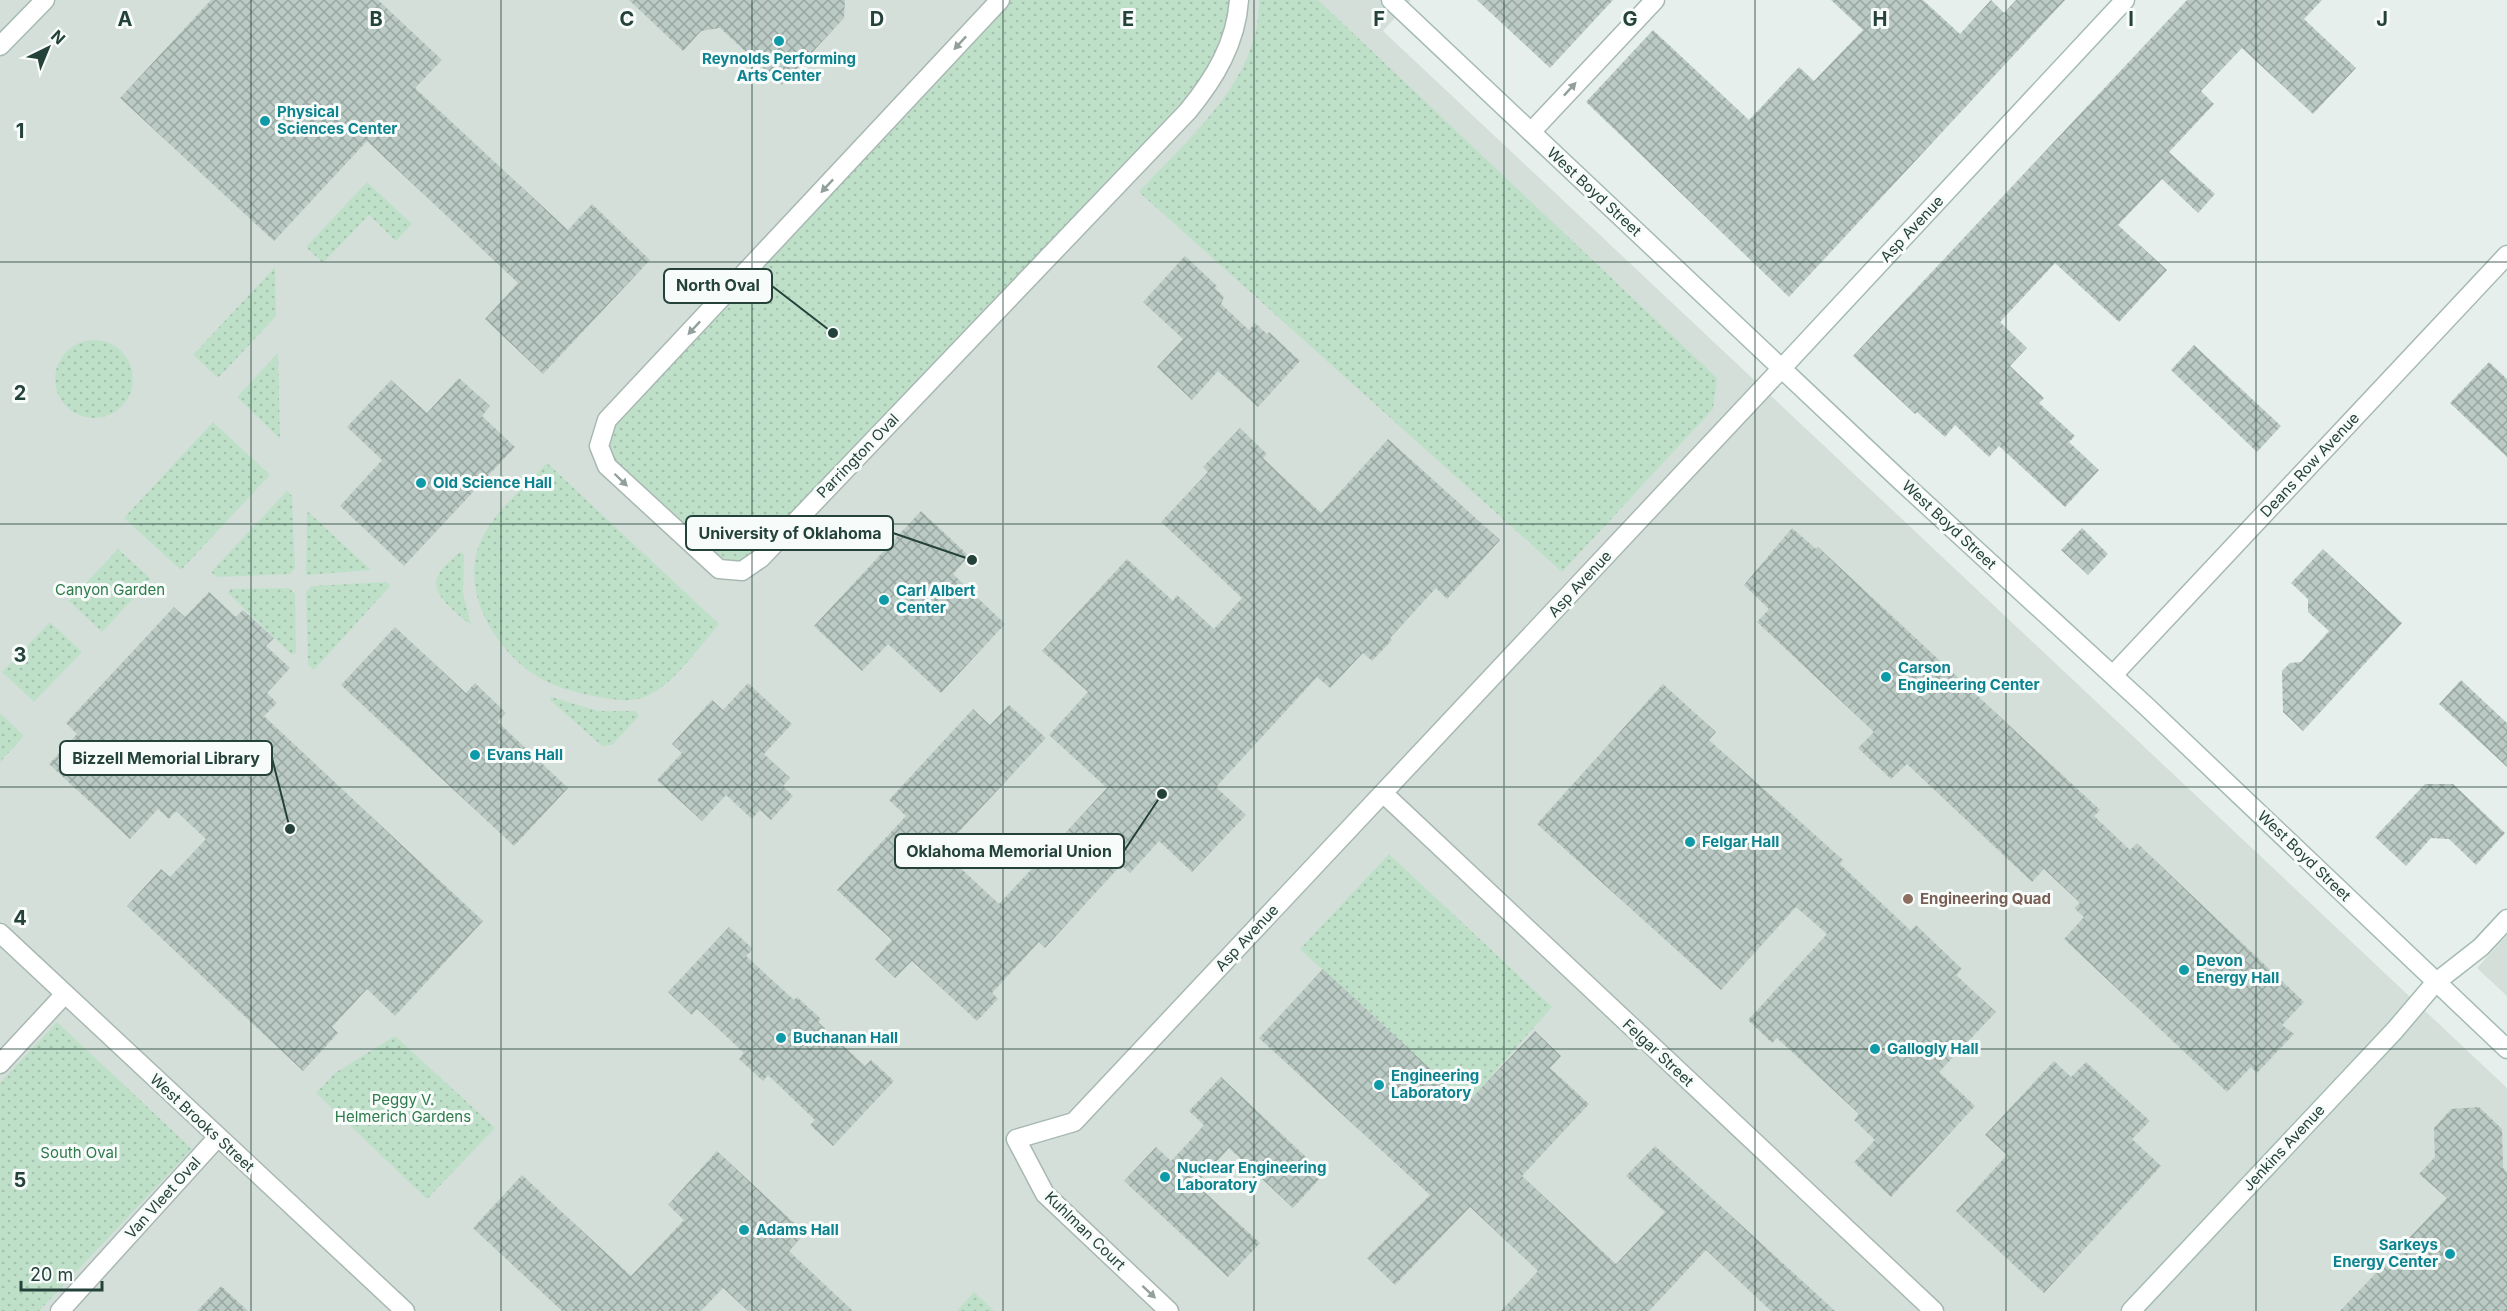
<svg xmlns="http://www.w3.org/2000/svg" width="2507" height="1311" font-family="Inter,sans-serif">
  <defs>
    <pattern id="green-dots" width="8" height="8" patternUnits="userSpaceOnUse" patternTransform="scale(1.5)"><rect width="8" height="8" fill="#bfe0c8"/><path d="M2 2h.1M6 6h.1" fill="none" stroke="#a4c1ad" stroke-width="1.8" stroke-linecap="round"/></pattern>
    <pattern id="building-cross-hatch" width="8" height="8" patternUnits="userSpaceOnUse" patternTransform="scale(1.5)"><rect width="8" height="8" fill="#bbcac4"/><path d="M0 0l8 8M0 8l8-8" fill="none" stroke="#98a6a0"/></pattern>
  </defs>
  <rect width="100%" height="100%" fill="#e6efeb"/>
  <path fill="#d4dfda" d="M0,0H1411L1383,31L2507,1088V1311H0Z
    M2507,935V996L2477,968Z"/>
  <path fill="url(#green-dots)" d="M1000,0H1239L1217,69L761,558L730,571L623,481L601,436Z
    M1259,0H1318L1717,378L1713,409L1562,572L1139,192C1189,137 1260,80 1259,0Z
    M367,182L412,224L396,241L369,215L323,263L306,247Z
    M275,267L276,316L218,378L193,355Z
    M55 379a39 39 0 1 1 78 0a39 39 0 1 1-78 0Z
    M278,353L280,439L237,397Z
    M213,422L270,475L181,570L124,518Z
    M547,463L719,624C701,645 673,684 649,695C633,703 617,700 600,697C576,693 552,687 532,673C496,648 466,599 476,555C485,518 522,490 547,463Z
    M287,491L292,496L295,568L290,574L217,577L211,572Z
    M307,511L371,570L306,575Z
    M118,549L151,579L102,632L69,601Z
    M460,552L464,554L463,594L471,624C464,621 458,614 452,609C426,585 434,574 460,552Z
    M386,582L390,586L314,670L308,665L306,592L312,586Z
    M289,588L295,594L296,653L291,654L228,593L230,589Z
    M50,622L82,652L34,702L2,672Z
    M551,697L599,711H635L639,716L612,745L602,746L550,700Z
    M0,713L24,736L0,762Z
    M1389,854L1552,1007L1467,1103L1300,949Z
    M57,1022L192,1149L39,1311H0V1083Z
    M395,1036L495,1128L427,1199L316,1093L335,1073Z
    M974,1292L994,1311H957Z"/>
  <path fill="url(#building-cross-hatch)" d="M211,0H378L442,60L415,88L568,230L592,204L650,260L543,374L485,319L518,283L367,141L274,241L120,98Z
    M629,0H845L844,18L782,85L720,28L701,31L683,51Z
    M1477,0H1613L1550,68Z
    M1831,0H1923L1960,34L1991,0L2004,13L2016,0H2065L1789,297L1586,102L1653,30L1749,120L1799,67L1814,81L1863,30Z
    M2187,0H2322L2304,19L2356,68L2313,114L2242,48L2201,91L2214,104L2169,152L2215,194L2198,213L2162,179L2118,225L2167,270L2119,322L2055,263L2000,322L2027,348L2010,366L2044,398L2039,403L2075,436L2069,442L2099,470L2065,507L1999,446L1989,457L1955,425L1945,437L1917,412L1915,414L1853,356Z
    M1185,256L1217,286L1215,288L1224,297L1221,304L1249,330L1255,323L1267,334L1269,332L1300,361L1258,407L1218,371L1192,400L1157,367L1183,339L1143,302Z
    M2194,345L2281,426L2257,452L2171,370Z
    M2489,362L2507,379V457L2450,403Z
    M459,378L490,406L482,416L515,447L404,566L340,506L382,460L347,427L391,380L427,413Z
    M1240,428L1267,454L1263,458L1321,513L1388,439L1500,540L1447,599L1436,588L1390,638L1392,640L1372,661L1363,653L1330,688L1317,677L1216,787L1246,815L1192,872L1159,841L1130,873L1121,865L1045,948L1039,942L992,993L998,999L977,1021L912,961L895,978L875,959L892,940L837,890L906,816L889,800L973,709L990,725L1009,705L1046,738L954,837L967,848L954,862L999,904L1107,788L1049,735L1088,692L1042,651L1127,559L1173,601L1177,595L1214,629L1242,598L1161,522L1208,472L1203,467Z
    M921,511L969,556L953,574L1005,624L941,693L888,644L862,671L814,626Z
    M1792,528L1816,549L1818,547L2100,810L2094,816L2130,850L2137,843L2304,1002L2282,1025L2294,1034L2257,1073L2251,1067L2227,1092L2064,939L2084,917L2074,908L2080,903L2044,869L2032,882L1907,764L1891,779L1858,748L1874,732L1757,622L1769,609L1744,585Z
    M2082,528L2108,554L2088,575L2061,550Z
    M2323,549L2402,623L2303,731L2283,712L2282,671L2290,663L2301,662L2329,631L2308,612V599L2291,583Z
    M209,592L236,617L243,610L274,638L266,646L290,668L267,693L277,703L264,716L483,921L395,1016L367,989L332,1027L338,1033L303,1071L127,906L161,869L170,877L206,839L176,811L169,819L158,809L130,839L49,764L77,734L66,723L174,607L185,617Z
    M395,627L466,693L475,683L506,713L498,722L568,788L514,846L341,685Z
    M2461,680L2507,723V767L2439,704Z
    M748,683L792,724L764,754L790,778L783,786L793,796L771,820L760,810L752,819L726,795L702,821L657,780L682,753L672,744L712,700L723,710Z
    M1663,684L1716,732L1709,740L1843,860L1840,864L1911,931L1916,925L1962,969L1956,975L1996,1012L1939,1072L1975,1106L1891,1197L1854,1162L1875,1140L1854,1120L1859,1114L1777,1038L1772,1043L1748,1020L1827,934L1796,907L1721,990L1537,824Z
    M2425,784H2453L2505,833L2476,865L2449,839L2431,838L2406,866L2375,837Z
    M729,927L753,949L746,956L794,1000L797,997L821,1019L818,1022L865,1066L871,1060L894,1081L833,1146L810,1125L815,1120L768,1075L763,1081L739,1059L744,1053L697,1009L692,1015L668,992Z
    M1323,969L1467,1103L1535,1031L1561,1056L1550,1068L1589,1104L1522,1176L1616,1264L1665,1212L1626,1176L1655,1146L1835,1311H1771L1706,1250L1649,1311H1501L1538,1271L1470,1207L1395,1285L1367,1258L1430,1195L1259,1038Z
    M2054,1061L2071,1077L2086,1062L2150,1121L2132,1139L2161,1166L2044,1293L1956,1211L2007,1155L1985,1135Z
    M1221,1077L1324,1174L1293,1208L1229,1148L1196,1184L1260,1243L1228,1277L1124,1181L1156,1147L1171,1161L1188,1143L1204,1125L1189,1111Z
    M2479,1107L2502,1129L2503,1168L2507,1172V1311H2340L2447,1198L2419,1174L2435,1157L2434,1128L2451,1109Z
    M717,1151L805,1233L789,1251L853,1311H748L723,1288L701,1311H562L473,1228L522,1175L631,1276L684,1220L668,1205Z
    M221,1286L248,1311H197Z"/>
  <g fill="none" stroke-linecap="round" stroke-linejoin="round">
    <defs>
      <path id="street" d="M1000,0L607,420L599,446L607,466L719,569L742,571L761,558L1188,111C1215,78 1236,43 1239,0
        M1531,132L1655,0
        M2113,675L2507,255
        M1383,793L1934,1311
        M0,933L405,1311
        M0,1064L64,995
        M60,1311L217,1138
        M1169,1311L1045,1194L1016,1139L1074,1122L1782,368"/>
      <path id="secondary" d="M1391,0L1902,482L2146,706L2507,1049
        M0,46L45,0
        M1782,368L2125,0
        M2131,1311L2395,1030L2435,983L2481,947L2507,919"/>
    </defs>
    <use href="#street" stroke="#a8b8b2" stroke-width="21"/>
    <use href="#secondary" stroke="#a4bbb3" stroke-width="21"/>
    <use href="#street" stroke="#fff" stroke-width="18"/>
    <use href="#secondary" stroke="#fff" stroke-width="18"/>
  </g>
  <defs><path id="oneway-solid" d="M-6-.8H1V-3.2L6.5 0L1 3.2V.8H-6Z" transform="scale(1.5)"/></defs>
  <g fill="#92a09c">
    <use href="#oneway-solid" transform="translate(960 43) rotate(133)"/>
    <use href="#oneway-solid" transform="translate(1570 89) rotate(-47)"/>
    <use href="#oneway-solid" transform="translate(827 186) rotate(133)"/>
    <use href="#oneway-solid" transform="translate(694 328) rotate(133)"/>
    <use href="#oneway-solid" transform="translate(621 480) rotate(44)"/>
    <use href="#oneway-solid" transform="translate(1149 1292) rotate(43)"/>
  </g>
  <path fill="none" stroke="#24423a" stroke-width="1.5" stroke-opacity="0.55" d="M251,0V1311M501,0V1311M752,0V1311M1003,0V1311M1254,0V1311M1504,0V1311M1755,0V1311M2006,0V1311M2256,0V1311M0,262H2507M0,524H2507M0,787H2507M0,1049H2507"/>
  <g fill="#0f9aa8" stroke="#f7fbf9" stroke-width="2">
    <circle cx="779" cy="41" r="6"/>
    <circle cx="265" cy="121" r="6"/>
    <circle cx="421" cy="483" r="6"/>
    <circle cx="884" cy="600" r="6"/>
    <circle cx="1886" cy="677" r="6"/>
    <circle cx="475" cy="755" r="6"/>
    <circle cx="1690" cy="842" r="6"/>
    <circle cx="2184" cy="970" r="6"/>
    <circle cx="781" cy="1038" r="6"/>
    <circle cx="1875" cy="1049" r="6"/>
    <circle cx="1379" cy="1085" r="6"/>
    <circle cx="1165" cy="1177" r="6"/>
    <circle cx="744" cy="1230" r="6"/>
    <circle cx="2450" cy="1254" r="6"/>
  </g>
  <circle fill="#8d6e63" stroke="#f7fbf9" stroke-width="2" cx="1908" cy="899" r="6"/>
  <g text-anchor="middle" stroke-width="6" stroke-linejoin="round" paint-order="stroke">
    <g font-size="15" font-weight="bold" fill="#0d838f" stroke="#f7fbf9" text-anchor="start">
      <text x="779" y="64" text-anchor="middle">Reynolds Performing<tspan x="779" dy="17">Arts Center</tspan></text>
      <text x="277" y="117">Physical<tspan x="277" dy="17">Sciences Center</tspan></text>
      <text x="433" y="488">Old Science Hall</text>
      <text x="896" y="596">Carl Albert<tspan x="896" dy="17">Center</tspan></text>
      <text x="1898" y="673">Carson<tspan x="1898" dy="17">Engineering Center</tspan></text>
      <text x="487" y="760">Evans Hall</text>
      <text x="1702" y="847">Felgar Hall</text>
      <text x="2196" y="966">Devon<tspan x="2196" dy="17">Energy Hall</tspan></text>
      <text x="793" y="1043">Buchanan Hall</text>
      <text x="1887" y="1054">Gallogly Hall</text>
      <text x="1391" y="1081">Engineering<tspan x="1391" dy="17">Laboratory</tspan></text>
      <text x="1177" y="1173">Nuclear Engineering<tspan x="1177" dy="17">Laboratory</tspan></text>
      <text x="756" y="1235">Adams Hall</text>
      <text x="2438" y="1250" text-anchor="end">Sarkeys<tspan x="2438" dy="17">Energy Center</tspan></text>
    </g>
    <g font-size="15" fill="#24423a" stroke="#f7fbf9">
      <text transform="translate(1594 192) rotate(43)" y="5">West Boyd Street</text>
      <text transform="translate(1912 229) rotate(-47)" y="5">Asp Avenue</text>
      <text transform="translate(858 456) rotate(-46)" y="5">Parrington Oval</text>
      <text transform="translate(2310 465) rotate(-47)" y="5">Deans Row Avenue</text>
      <text transform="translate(1949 525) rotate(43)" y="5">West Boyd Street</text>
      <text transform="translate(1580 584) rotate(-47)" y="5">Asp Avenue</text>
      <text transform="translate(2304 856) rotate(44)" y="5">West Boyd Street</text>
      <text transform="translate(1247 938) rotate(-47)" y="5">Asp Avenue</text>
      <text transform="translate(1658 1053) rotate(43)" y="5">Felgar Street</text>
      <text transform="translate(202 1123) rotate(43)" y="5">West Brooks Street</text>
      <text transform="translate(2284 1148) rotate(-47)" y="5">Jenkins Avenue</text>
      <text transform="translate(163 1198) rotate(-48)" y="5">Van Vleet Oval</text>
      <text transform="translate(1085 1231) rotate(44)" y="5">Kuhlman Court</text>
    </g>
    <g font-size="15" fill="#2d7a4b" stroke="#f7fbf9">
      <text x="110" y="595">Canyon Garden</text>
      <text x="403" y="1105">Peggy V.<tspan x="403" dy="17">Helmerich Gardens</tspan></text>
      <text x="79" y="1158">South Oval</text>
    </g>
    <g font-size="15" font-weight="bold" fill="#785e54" stroke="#f7fbf9" text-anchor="start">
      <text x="1920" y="904">Engineering Quad</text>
    </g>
  </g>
  <g font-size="20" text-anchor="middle" font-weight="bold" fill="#24423a" stroke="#f7fbf9" stroke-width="6" stroke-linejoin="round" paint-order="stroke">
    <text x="125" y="26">A</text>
    <text x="376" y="26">B</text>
    <text x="627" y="26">C</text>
    <text x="877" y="26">D</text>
    <text x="1128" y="26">E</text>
    <text x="1379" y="26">F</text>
    <text x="1630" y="26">G</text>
    <text x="1880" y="26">H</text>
    <text x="2131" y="26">I</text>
    <text x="2382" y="26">J</text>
    <text x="20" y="138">1</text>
    <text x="20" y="400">2</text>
    <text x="20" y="662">3</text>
    <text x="20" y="925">4</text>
    <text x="20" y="1187">5</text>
  </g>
  <path fill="none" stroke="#24423a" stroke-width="2" d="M833 333L772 286M972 560L893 533M290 829L272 758M1162 794L1124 851"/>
  <g fill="#24423a" stroke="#f7fbf9" stroke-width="2">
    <circle cx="833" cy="333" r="6"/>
    <circle cx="972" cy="560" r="6"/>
    <circle cx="290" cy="829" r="6"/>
    <circle cx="1162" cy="794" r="6"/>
  </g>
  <g fill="#f7fbf9" stroke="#24423a" stroke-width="2">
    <rect x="664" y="269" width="108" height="34" rx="6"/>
    <rect x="686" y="516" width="207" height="34" rx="6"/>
    <rect x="60" y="741" width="212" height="34" rx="6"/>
    <rect x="895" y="834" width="229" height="34" rx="6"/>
  </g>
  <g font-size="16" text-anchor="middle" font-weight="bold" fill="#24423a">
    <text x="718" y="291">North Oval</text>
    <text x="790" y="539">University of Oklahoma</text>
    <text x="166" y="764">Bizzell Memorial Library</text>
    <text x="1009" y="857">Oklahoma Memorial Union</text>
  </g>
  <g transform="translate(48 48) rotate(43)" stroke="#f7fbf9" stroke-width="4.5" paint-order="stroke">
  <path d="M0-4.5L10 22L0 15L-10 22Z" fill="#24423a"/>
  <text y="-9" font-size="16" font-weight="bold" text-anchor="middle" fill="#24423a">N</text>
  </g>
  <path d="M21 1281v9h81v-9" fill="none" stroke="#24423a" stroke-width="3"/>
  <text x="30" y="1281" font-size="18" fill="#24423a" stroke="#f7fbf9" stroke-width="4.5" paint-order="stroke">20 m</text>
</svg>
